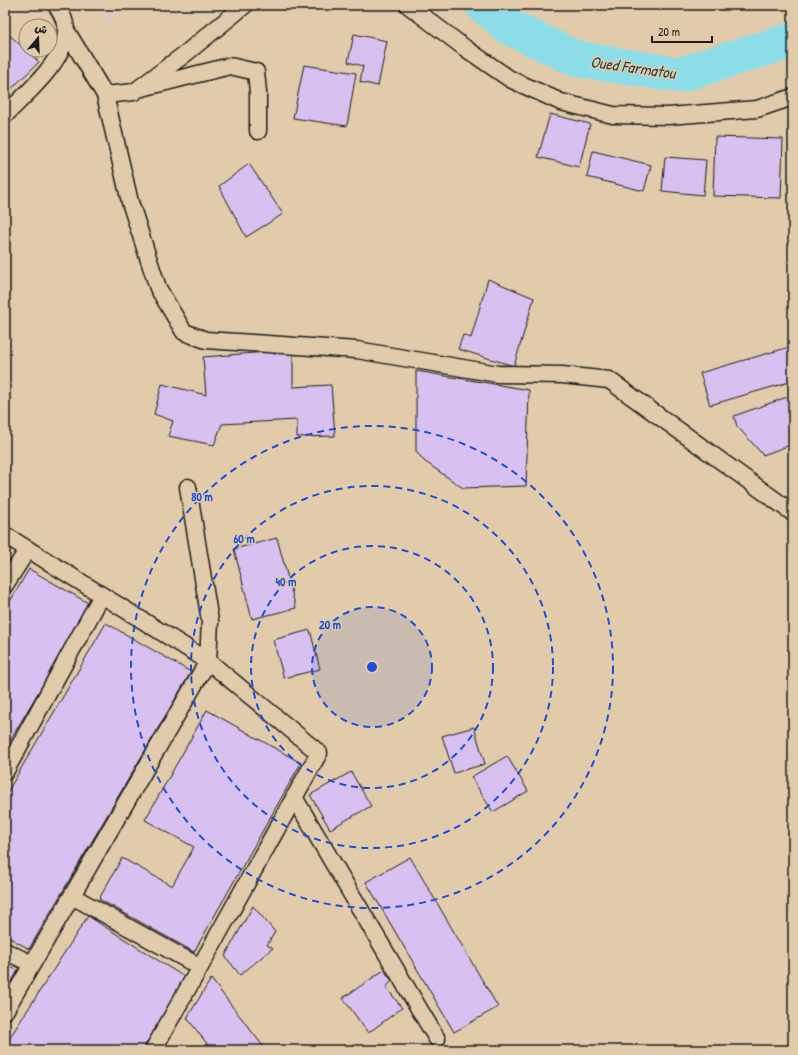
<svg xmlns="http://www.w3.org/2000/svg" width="798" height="1055" font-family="'Patrick Hand','Playpen Sans Arabic',sans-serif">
  <rect width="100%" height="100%" fill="#e1cbaa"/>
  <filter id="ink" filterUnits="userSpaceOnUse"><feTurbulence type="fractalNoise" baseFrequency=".025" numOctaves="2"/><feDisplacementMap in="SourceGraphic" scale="8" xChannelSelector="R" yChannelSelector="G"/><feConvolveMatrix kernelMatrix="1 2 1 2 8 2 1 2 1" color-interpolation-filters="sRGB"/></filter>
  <g filter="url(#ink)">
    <path fill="#dec8bf" d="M95,5H129L109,22Z"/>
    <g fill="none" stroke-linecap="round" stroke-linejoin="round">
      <path stroke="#8ddde9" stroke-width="36" d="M483,5L511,28L577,59L679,75L793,40"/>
    </g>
    <path fill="#d8c1f0" stroke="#1c1c1c" d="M5,31L39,62L5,95Z
      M354,34L387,41L378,86L360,82L363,66L348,62Z
      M304,65L356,73L347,126L293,118Z
      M550,114L590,124L579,167L538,157Z
      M715,137L783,139L781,198L713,196Z
      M593,151L651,165L644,191L587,177Z
      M665,157L706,160L703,195L662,191Z
      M249,164L283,214L246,237L219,186Z
      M488,279L534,298L514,366L458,349L463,335L471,338Z
      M793,346V381L710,405L700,373Z
      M293,350V387L331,385L335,436L297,437V420L222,424L214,445L168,436L173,421L154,414L162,384L206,395L203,357Z
      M416,371L529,390L526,486L463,488L424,461L416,451Z
      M793,395V444L763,455L737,426L734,416Z
      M277,538L296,608L252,619L234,549Z
      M29,569L90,604L5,749V610Z
      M106,623L191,672L29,949L5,935V796Z
      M310,630L320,669L284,678L273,640Z
      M207,710L301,763L194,952L99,899L122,858L172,886L194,847L145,820Z
      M474,727L485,764L454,773L442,736Z
      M507,756L528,791L493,812L471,777Z
      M351,772L371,806L330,829L310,795Z
      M410,857L498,1007L454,1032L366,882Z
      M253,906L275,932L267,945L273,948L240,975L225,956Z
      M88,916L189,980L144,1050H5V1045Z
      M5,964L20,972L5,999Z
      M384,970L392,981L386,987L402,1008L368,1033L343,998Z
      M211,979L266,1050H212L187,1018Z"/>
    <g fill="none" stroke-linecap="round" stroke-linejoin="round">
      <defs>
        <path id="minor" d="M408,5L465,48L510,79L561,102L613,115L668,116L757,109L793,97
          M66,30L105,95L130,202L158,288L184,332L206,340L357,350L498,374L562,375L609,380L793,513
          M138,89L230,66L256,72L258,92V131
          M105,95L134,92L185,54L245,5
          M5,115C25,95 65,61 66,31C66,21 61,12 56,5
          M5,535L208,661L319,753L200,967L153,1050
          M5,585L28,549
          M5,772L102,595
          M294,797L437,1039
          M72,896L200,967
          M5,951L32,964
          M5,1011L208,661L210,621L188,487"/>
      </defs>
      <use href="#minor" stroke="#1c1c1c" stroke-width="19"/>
      <use href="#minor" stroke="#e1cbaa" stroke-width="16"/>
    </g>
  </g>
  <circle cx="372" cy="667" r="60" fill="#1d4ed8" fill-opacity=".12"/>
  <g fill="none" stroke="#1d4ed8" stroke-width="2" stroke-dasharray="7 5">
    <circle cx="372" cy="667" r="60"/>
    <circle cx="372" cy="667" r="121"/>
    <circle cx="372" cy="667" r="181"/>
    <circle cx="372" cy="667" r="241"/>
  </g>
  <g text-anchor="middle" stroke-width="3" stroke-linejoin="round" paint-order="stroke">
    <g font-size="16" font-style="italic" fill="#334345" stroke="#e1cbaa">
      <text transform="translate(633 67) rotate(8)" y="6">Oued Farmatou</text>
    </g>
  </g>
  <circle cx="372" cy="667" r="6" fill="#1d4ed8" stroke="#e1cbaa" stroke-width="2"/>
  <g font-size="12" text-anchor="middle" font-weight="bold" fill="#1d4ed8" stroke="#e1cbaa" stroke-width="3" stroke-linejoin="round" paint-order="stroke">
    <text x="202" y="501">80 m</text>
    <text x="244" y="543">60 m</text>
    <text x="286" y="586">40 m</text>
    <text x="330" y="629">20 m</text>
  </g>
  <rect width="798" height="1055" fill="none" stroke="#e1cbaa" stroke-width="20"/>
  <rect x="10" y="10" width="778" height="1035" fill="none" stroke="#1c1c1c" stroke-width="1.5" filter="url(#ink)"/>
  <g transform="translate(38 38) rotate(19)"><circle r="19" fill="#e1cbaa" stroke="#928571"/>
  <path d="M0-3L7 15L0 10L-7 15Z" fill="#1c1c1c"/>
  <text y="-6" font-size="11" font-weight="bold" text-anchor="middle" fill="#1c1c1c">ش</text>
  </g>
  <path d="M652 36v6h60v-6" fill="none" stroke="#1c1c1c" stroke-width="2"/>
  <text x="658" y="36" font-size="12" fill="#1c1c1c" stroke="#e1cbaa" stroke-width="3" paint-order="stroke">20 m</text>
</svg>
